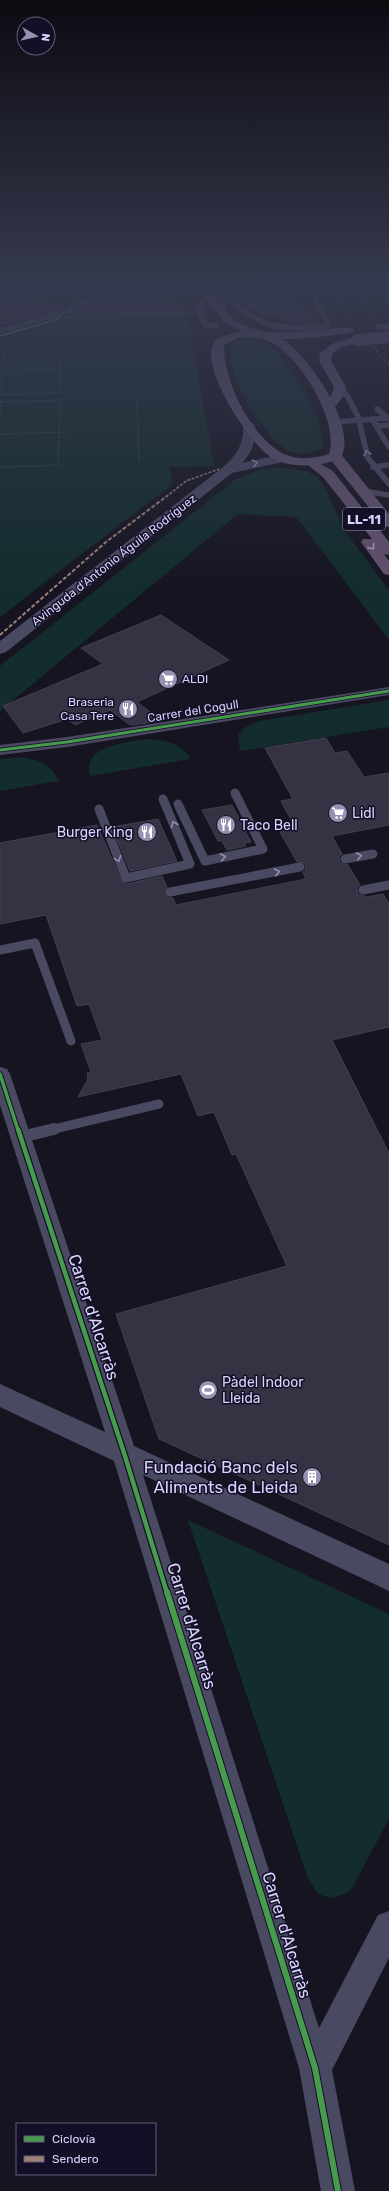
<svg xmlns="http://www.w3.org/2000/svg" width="389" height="2191" font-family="Rubik,sans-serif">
  <rect width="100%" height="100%" fill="#161421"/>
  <path fill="#132c2d" d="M159,296L187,311L214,466L170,467L173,484L0,617V338L71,315Z
    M245,339C249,339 253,339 257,339C280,345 311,398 318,419C321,428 322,438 323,447C313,454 296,457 285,449C264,435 217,365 234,341Z
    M278,467L306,471L317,477L324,486L344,530L389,590V640L296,517L238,514L0,711V666L236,479L261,469Z
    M389,700V727L240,751L238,735L244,728L259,721Z
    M150,739C167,740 182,744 191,759L90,776C90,773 89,770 89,767C90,744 135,741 150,739Z
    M21,757C41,761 49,762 59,781L0,791V759Z
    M188,1520L389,1614V1819L352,1888L345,1894L331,1898L321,1895L316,1891L308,1879Z"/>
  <path fill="#343243" stroke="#433f54" d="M268,283H273L287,299L293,298L316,323L302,324L261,313L250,307L237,292L266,289L269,286Z
    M0,292L63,308L11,323L0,324Z
    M159,296L193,315L64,318L109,297Z
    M161,615L229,660L137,702L162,721L130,725L110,710L75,725L67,719L23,733L3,706L103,664L81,648Z
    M326,738L335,753L347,751L364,777L389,773V825L332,836L342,854L339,857L340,863L348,865L360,885L357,888L358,894L367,897L383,894L389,904V1027L332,1040L389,1153V1545L159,1439L116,1314L287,1266L236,1154L232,1155L214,1112L198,1116L181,1074L78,1097L88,1079L87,1073L91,1072L81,1044L102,1040L89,1004L77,1006L46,915L0,924V843L97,825L122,882L127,884L162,876L167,887L164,894L168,897L173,898L176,905L306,879L303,872L306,869L305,863L297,862L280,832L296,829L281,801L293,799L265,748Z
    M232,805L251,842L244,843L246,846L227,850L222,841H218L202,810Z
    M158,819L177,861L130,871L112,827Z"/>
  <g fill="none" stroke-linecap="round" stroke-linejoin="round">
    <path stroke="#44505f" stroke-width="1.5" stroke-dasharray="1 1.5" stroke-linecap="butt" d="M151,300L177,313L81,315L110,301Z
      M6,345L23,355L59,354
      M0,368L5,371L59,369
      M0,395L60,393L59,357
      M1,395L4,345
      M137,399L139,461
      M0,402L60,400L58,465L0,467
      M0,416L1,402
      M0,434L69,432"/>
    <path stroke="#4a4962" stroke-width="5.5" d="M369,283L374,290L389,296
      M220,290L265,285L263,284
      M225,295C259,327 279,331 325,327L328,323L307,283
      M202,304L198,311L206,325L216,326
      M340,387L348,397L358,417L368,458L389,484
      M377,409L388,418
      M372,419L389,447
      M334,422L389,418
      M376,426L389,425
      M373,467L389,465
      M363,491L389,495"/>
    <path stroke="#4a4962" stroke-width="9" d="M178,804L205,861L263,849L235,793
      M99,809L126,878L190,864L163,799
      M345,859L373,854
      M363,890L389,885
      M170,892L300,867
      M0,950L35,943L71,1041
      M50,1130L159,1104"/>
    <path stroke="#4a4962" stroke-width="12" d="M21,1137L54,1129"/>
    <path fill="#4a4962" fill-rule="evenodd" d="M117,283H129L68,314L0,334V328L62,310Z
      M210,283H219L230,295L224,312L221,313L216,310L220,295Z
      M389,687V695L67,747L0,755V745L67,737Z
      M0,1067L7,1069L10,1074L134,1446L389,1564V1591L143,1475L319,2028L378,1915L389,1911V1958L332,2070L355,2191H321L299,2068L114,1461L0,1407V1384L105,1432L0,1105Z"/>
    <path fill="#4a4962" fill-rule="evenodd" d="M249,421L255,425C256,441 253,451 242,463L283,454L288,455L289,458L288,461L232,473L6,652L0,654V641L223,467C237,454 244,445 243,425Z"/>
    <path fill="#575674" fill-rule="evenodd" d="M380,324H389V330L376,329L374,327L376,325Z
      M349,327L355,330L353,332C340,336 262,344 255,335L261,332H298Z
      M357,337L363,340L361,342L342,347L332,354L331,361L346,387L343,397L332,410H324L322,407L331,396L334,387L319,361L320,353L334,343Z"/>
    <path fill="#5e5373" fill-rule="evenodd" d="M169,283H181L198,294L197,296H189Z
      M193,283H203C212,294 221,308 232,318C247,331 270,330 285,341C309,358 360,429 340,459C320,466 293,469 274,459C251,447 198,366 214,342L220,337L242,331L225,323ZM237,338C251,337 265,337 276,345C303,363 339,421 329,454C316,459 297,460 284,454C251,438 223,380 224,345Z"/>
    <path fill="#62526e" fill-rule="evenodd" d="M335,452L340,453L389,514V527L384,526L330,459L329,456Z
      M310,458L333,471L389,542V555L384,554L389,561V575L384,574L361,542L363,539H372L323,477L304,462Z"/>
    <path stroke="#43596b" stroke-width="1.5" stroke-dasharray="3 2.5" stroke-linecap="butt" d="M328,283C346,312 365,340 389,364
      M354,283L357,292L373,316"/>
    <path stroke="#575674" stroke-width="12" d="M357,340L389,337"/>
    <path stroke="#9e8076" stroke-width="1.5" stroke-dasharray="3 1.5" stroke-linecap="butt" d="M166,497L186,481L219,469"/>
    <path stroke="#9e8076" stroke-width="2" stroke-dasharray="4 2" stroke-linecap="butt" d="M0,635L106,542L167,496"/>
    <defs>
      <path id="cycleway-far4" d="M0,336L58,319L65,312"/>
      <path id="cycleway-far3" d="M0,750L67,742L389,691"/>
      <path id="cycleway-far2" d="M0,1074L18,1130"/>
      <path id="cycleway-far1" d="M18,1129L125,1456L167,1593"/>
      <path id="cycleway" d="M167,1592L315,2068L338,2191"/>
    </defs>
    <use href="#cycleway-far4" stroke="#130f26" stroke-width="3.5"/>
    <use href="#cycleway-far3" stroke="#130f26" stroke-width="4.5"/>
    <use href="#cycleway-far2" stroke="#130f26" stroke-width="5.5"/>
    <use href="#cycleway-far1" stroke="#130f26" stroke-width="7"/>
    <use href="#cycleway" stroke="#130f26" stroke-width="8"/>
    <use href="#cycleway-far4" stroke="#469c4c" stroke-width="2"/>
    <use href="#cycleway-far3" stroke="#469c4c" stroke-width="3"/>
    <use href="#cycleway-far2" stroke="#469c4c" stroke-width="3.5"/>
    <use href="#cycleway-far1" stroke="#469c4c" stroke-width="4.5"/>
    <use href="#cycleway" stroke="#469c4c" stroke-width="6"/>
  </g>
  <defs><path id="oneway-chevron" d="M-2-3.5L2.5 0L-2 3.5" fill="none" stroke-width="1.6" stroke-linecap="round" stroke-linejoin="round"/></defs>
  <g stroke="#928eb0">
    <use href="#oneway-chevron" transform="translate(367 453) rotate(-104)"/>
    <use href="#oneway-chevron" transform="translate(255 463) rotate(-12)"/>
    <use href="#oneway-chevron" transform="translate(174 824) rotate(-112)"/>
    <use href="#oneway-chevron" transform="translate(359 856) rotate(-11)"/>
    <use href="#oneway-chevron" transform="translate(223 857) rotate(-11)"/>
    <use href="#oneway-chevron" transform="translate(118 859) rotate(69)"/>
    <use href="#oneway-chevron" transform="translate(277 872) rotate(-11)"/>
  </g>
  <use stroke="#a39abe" href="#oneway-chevron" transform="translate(372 547) rotate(54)"/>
  <linearGradient id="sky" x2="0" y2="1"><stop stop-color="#0c0b12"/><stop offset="0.48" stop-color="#363a4e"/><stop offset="1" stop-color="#363a4e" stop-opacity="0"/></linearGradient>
  <rect width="389" height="589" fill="url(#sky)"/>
  <defs>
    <symbol id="supermarket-disc" viewBox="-11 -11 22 22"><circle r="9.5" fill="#9591b1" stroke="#130f26"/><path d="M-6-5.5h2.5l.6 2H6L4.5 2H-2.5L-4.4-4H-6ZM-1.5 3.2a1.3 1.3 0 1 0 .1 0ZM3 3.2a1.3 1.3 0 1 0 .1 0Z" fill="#fff"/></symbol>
    <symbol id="restaurant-disc" viewBox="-11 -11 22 22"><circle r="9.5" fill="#9591b1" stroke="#130f26"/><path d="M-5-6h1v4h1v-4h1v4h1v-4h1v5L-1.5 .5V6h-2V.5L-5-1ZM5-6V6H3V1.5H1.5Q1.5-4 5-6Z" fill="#fff"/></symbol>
    <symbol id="stadium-disc" viewBox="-11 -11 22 22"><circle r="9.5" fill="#9591b1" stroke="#130f26"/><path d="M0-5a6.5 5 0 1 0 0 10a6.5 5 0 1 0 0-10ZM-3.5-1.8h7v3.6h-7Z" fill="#fff"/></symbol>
    <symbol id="building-disc" viewBox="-11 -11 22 22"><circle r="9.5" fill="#9591b1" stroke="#130f26"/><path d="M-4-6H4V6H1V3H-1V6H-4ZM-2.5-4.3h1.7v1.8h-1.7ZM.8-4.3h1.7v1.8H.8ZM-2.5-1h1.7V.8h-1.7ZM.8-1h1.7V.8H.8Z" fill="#fff"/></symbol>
  </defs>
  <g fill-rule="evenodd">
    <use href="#supermarket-disc" x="157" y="668" width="22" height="22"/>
    <use href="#restaurant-disc" x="117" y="698" width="22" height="22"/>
    <use href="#supermarket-disc" x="327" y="802" width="22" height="22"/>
    <use href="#restaurant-disc" x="215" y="814" width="22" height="22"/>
    <use href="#restaurant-disc" x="136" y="821" width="22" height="22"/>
    <use href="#stadium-disc" x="197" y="1379" width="22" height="22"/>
    <use href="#building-disc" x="301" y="1466" width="22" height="22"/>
  </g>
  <g text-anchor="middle" stroke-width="3" stroke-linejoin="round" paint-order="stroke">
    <g font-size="12" fill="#d9d4ff" stroke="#130f26">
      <text transform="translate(114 560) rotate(-38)" y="4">Avinguda d'Antonio Águila Rodríguez</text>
      <text transform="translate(193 711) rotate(-9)" y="4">Carrer del Cogull</text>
    </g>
    <g font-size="12" fill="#d9d4ff" stroke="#130f26" text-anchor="start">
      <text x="182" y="683">ALDI</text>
      <text x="114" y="706" text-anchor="end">Braseria<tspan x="114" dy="14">Casa Tere</tspan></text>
    </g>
    <rect fill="#130f26" stroke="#9e99be" stroke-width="1" x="343" y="508" width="42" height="22" rx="3"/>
    <g font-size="13" font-weight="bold" fill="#d9d4ff">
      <text x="364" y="524">LL-11</text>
    </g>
    <g font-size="14" fill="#d9d4ff" stroke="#130f26" text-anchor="start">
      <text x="352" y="818">Lidl</text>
      <text x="240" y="830">Taco Bell</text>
      <text x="133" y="837" text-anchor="end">Burger King</text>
      <text x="222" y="1387">Pàdel Indoor<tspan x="222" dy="16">Lleida</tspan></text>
    </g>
    <g font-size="17" fill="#d9d4ff" stroke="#130f26">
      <text transform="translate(94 1317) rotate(72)" y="6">Carrer d'Alcarràs</text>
      <text transform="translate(192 1626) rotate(73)" y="6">Carrer d'Alcarràs</text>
      <text transform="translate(287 1935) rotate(73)" y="6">Carrer d'Alcarràs</text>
    </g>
    <g font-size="17" fill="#d9d4ff" stroke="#130f26" text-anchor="end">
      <text x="298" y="1473">Fundació Banc dels<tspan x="298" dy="20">Aliments de Lleida</tspan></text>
    </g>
  </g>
  <rect x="16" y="2123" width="140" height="52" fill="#130f26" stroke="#625e7d"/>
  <rect x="24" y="2136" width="20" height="6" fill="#469c4c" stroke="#625e7d"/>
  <text x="52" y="2143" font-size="12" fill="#d9d4ff">Ciclovía</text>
  <rect x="24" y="2156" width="20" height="6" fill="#9e8076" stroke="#625e7d"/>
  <text x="52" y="2163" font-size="12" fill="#d9d4ff">Sendero</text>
  <g transform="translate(36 36) rotate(98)"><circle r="19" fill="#130f26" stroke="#625e7d"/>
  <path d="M0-3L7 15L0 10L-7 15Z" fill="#9591b1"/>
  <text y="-6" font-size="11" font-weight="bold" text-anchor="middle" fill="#d9d4ff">N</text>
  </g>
</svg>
